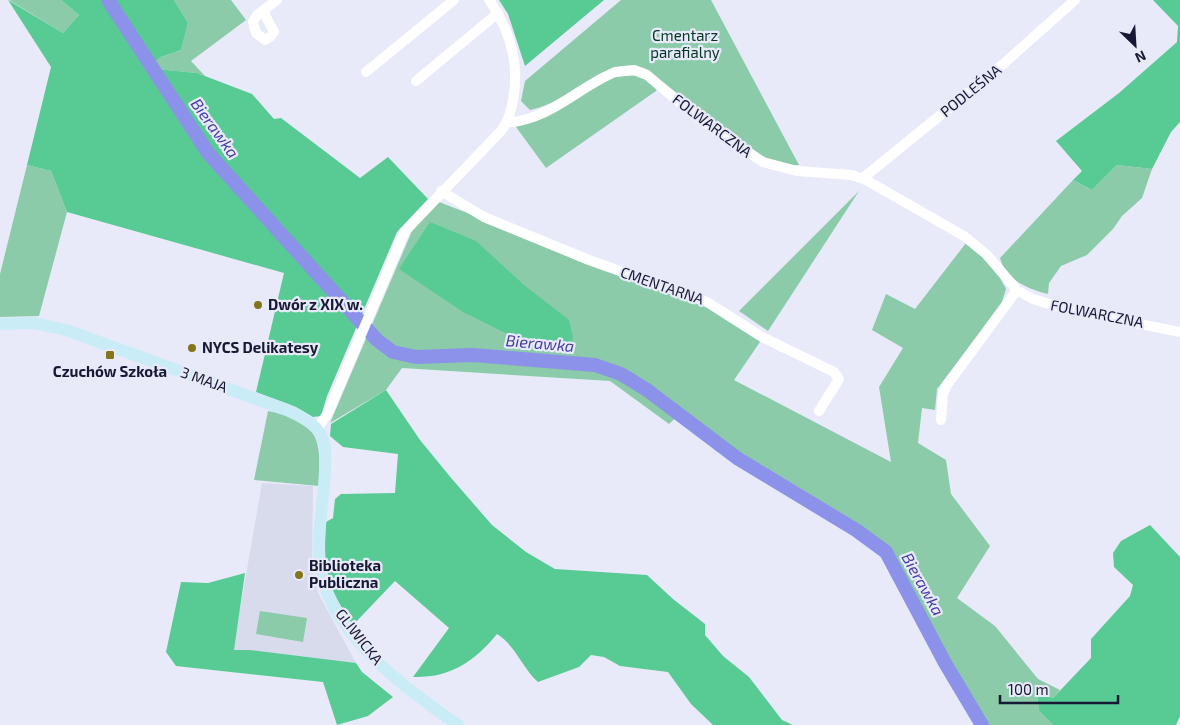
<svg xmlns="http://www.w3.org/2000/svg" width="1180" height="725" font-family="'Exo 2',sans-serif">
  <rect width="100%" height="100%" fill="#e8eafa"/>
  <path fill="#d8dbec" d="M262,483L313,486L312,565L318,593L356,663L233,650Z"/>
  <path fill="#8bcba9" d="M9,0H61L79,15L63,33Z
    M174,0H231L246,20L191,61L205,76L197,73L145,68L161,57L181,50L188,23Z
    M621,0H711L799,165H772L644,68C601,55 573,102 530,110L521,101L525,81Z
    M639,75L657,88L656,91L546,168L516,127L612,77Z
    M27,165L51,171L67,212L39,316L0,317V274Z
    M1117,165L1152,169L1142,198L1122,216L1113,229L1087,255L1061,266L1049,283L1048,294C1028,289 1006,280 1000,258L1073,180L1092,190Z
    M859,191L768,331L739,311Z
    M439,202L707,306C726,317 742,330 762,339L734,380L891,462L879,387L903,348L872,330L886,294L915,309L966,243C984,255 997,270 1006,289L1001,305L937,389L935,410L922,408L918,443L946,460L951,494L990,546L957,598L995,626L1038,679L1060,690L1053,698L1037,694L1039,711L1053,725H988L982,718L895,562L859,524L727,444L684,410L669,424L610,381L402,368L386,390L330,423L412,231Z
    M268,411C320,422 321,438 319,486L254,480Z
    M260,611L307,618L303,642L256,634Z"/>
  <path fill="#58ca94" d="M8,0L63,33L79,15L61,0H174L188,23L181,50L161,57L146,68L197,73L252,94L274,119L281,118L360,178L388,157L428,199L397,232L327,396L321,416L313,417L296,407L256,392L284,273L67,212L51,171L27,165L51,67Z
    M499,0H604L525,66L508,14Z
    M1153,0H1180V122L1171,132L1152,169L1117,165L1092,190L1073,180L1082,171L1056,141L1119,93L1177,42L1178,26Z
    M430,222L476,241L524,285L569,320L573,338L570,348L544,352L463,312L399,269Z
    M386,390L420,440L452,479L492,525L526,552L555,569L647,575L673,599L705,624V635L723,656L749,677L782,720L793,725H713L691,704L668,672L620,666L604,657L591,655L579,667L538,682C522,668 516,646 497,634C474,662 450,678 413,677L449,628L395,581L353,625C326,585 323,569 326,522L333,518L335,499L341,494L395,493L398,454L343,447L330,436L331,424Z
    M1150,525L1180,557V716L1176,725H1053L1039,711L1037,693L1053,698L1091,658V639L1130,596L1133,585L1114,567L1113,553L1121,541Z
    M245,573L234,650H249L356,663L362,672L393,697L368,716L337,725L323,682L176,666L166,652L181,582L208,583Z"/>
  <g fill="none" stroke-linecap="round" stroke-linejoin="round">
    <path stroke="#8c91ea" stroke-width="14" d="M108,0L208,153L377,340L393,352L416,357L473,355L595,365L621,374L647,390L737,458L856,530L886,552L945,663L982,725"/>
    <path stroke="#fff" stroke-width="10" d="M265,9V15L274,32L270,37L265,40L256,33L253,22L257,15L277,0
      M366,72L454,0
      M416,81L498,13
      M506,123C550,120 577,88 615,72L634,70L647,75L698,118L763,162L797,171L852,175L866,180L964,236L986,254L1017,290L1033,299L1062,308L1180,332
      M863,178L1001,66L1075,0
      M441,191L484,217L589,260L707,302L762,337L834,372L839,379L819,411
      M941,420L943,394L947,385L1017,290
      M317,429L328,413L405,231L500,132C508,123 511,112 513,100C520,63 510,30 489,0"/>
    <path stroke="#caecf7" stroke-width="12" d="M0,324L34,323L66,330L287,410C304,418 322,426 325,447C328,484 317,521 319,557C323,630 404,687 458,725"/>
  </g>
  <g fill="#837518" stroke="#e8eafa" stroke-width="2">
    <circle cx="258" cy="305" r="5"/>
    <circle cx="192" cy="348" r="5"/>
    <rect x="105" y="350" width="10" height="10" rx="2.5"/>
    <circle cx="299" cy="575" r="5"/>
  </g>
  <g text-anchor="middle" stroke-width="4.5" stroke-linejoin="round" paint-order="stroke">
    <g font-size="15" fill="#033621" stroke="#e8eafa">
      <text x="685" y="41">Cmentarz<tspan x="685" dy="17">parafialny</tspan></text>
    </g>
    <g font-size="15" fill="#171834" stroke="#e8eafa">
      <text transform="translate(971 91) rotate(-39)" y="5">PODLEŚNA</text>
      <text transform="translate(712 126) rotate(37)" y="5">FOLWARCZNA</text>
      <text transform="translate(662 286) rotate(19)" y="5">CMENTARNA</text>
      <text transform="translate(1097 314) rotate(11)" y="5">FOLWARCZNA</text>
      <text transform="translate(204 380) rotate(20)" y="5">3 MAJA</text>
      <text transform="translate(359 637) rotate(52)" y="5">GLIWICKA</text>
    </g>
    <g font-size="15" font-weight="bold" fill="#171834" stroke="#e8eafa" text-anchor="start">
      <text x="268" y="310">Dwór z XIX w.</text>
      <text x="202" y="353">NYCS Delikatesy</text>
      <text x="110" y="377" text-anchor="middle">Czuchów Szkoła</text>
      <text x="309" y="571">Biblioteka<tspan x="309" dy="17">Publiczna</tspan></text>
    </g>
    <g font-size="16" font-style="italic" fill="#433ca3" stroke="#e8eafa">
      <text transform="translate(215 128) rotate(54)" y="6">Bierawka</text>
      <text transform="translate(540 343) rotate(5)" y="6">Bierawka</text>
      <text transform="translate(923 584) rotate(61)" y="6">Bierawka</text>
    </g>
  </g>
  <g transform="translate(1135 45) rotate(155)" stroke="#e8eafa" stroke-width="4" paint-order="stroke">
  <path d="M0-4L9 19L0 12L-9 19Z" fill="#171834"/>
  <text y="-8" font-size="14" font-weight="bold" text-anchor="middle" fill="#171834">N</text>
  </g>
  <path d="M1000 695v8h118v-8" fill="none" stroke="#171834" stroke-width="2.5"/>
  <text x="1008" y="695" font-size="15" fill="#171834" stroke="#e8eafa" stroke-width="4" paint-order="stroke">100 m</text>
</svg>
